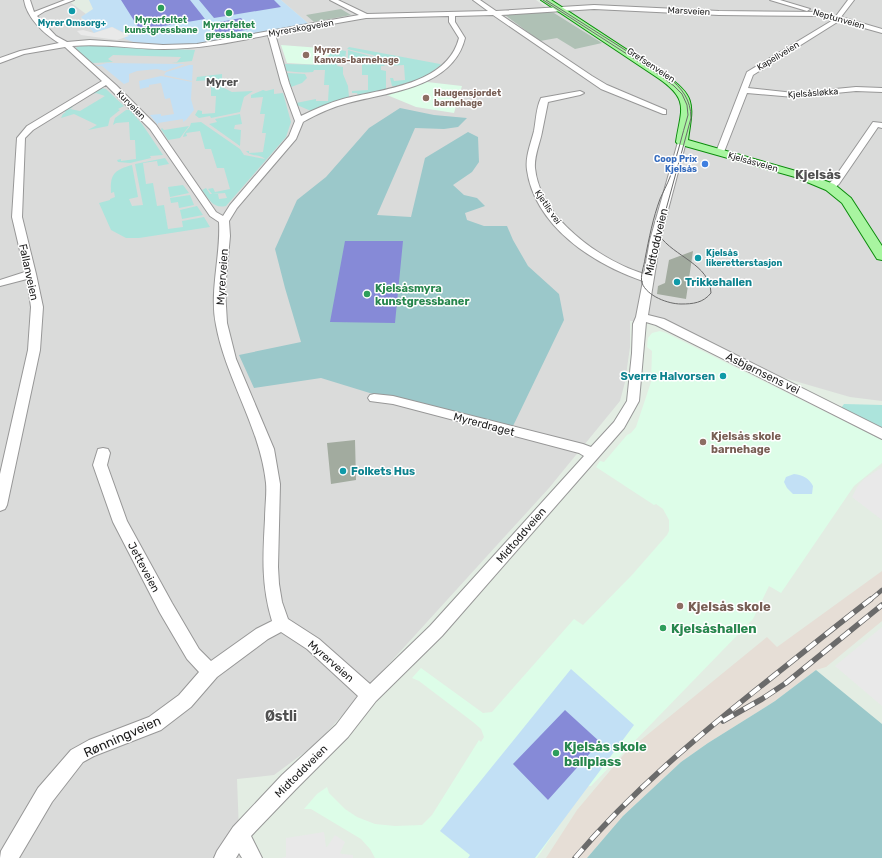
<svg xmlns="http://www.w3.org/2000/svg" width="882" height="858" font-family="Rubik,sans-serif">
  <rect width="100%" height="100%" fill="#e3ede3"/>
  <path fill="#dadbda" d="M0,0H71L70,2L86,14L81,18L92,28L112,27L121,31L309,24L281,0H536L546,7L559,5L553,0H882V401L850,397L774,375L667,321H630V347L625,382L620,401L549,488L316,744L274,775L237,779L240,858H0Z"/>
  <path fill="#e6ded6" d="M882,571V621L826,667L816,670L775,701L708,743L681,762L623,816L587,858H546L577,810L625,753L767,637L777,647Z"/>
  <path fill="#ddfde8" d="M281,45L334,49L321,65L287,63Z
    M427,82L462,86L454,113L416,107L387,95Z
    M660,331L666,333L882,440V463L854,486L781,593L769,586L753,619L591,786H586L537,858H375L370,849L361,839L311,809H304L317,794L327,787L329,793L345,809L357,817L375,824L395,826L422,825L432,815L479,740L481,742L484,737L481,729L473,722L419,681L412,678L421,668L483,713L492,712L574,619L583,625L632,575L667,535L669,531V520L663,509L656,504L654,505L596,467L600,461L604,462L627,435L631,433L636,427L651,382L652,351L647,347L648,338L652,333Z"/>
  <path fill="#afc1b5" d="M341,9L351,15L314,22L306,15Z
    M548,12L554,13L602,43L575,49L557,38L540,41L505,15Z"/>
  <path fill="#ace4dc" d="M83,45L195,50L192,61L172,63L177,62L181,57L113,55L108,59L113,62L93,63L75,50V48Z
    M349,47L440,64L441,65L423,78L396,86H392L390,78H393L394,81L405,80L404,65L388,66L380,58L373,55L347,49Z
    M334,49L346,51L345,62H339L337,66L343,67V74L348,86L349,97L311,111L297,105L296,103L316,99V101H328L329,85H324L325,70H314L313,72C304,73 295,72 286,71L285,64L321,65Z
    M348,50C361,54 376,55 385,66H381V70L386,71V89L358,96L357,93H352V91L368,90V75H362V60H348Z
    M287,73L305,74L307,78L302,83L291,87Z
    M222,74V87L232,92L253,91L244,97L240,112L211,118L210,116L199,118L195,115L198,110L202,111V114L215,113L216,96H211V80L196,81L197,77Z
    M101,88L106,89L124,106L118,109L120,110L110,118L108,126L88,130L97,125L74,114L61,118L63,114L66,112H64L69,107H73L70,109L80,111L105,96L96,93L87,96Z
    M274,89V94L283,93L291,122L286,137L226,206C213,209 209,199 202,190L206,188L210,194H218L219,199L227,198L225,193L212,194L208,189L213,188L215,192L230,189L224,168H217L211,149H205L200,131L186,133L187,136L183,137C184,131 190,129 191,123L201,122L240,149L244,155L265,159C260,154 251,157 246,151H249V153L263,152L266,133H262L265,114H260L263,97L251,98V95L263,90L266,91Z
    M126,110H130L142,124L163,155L150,156L151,158L130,163L118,162L117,160L121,159V161L136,159L135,140H130L129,122L116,123L113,125L115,118Z
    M240,114L242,124L235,125L234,129L241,130L240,146L209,124L217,122L215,119Z
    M189,126L180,138L168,140L161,129L162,128L164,130Z
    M165,158L169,164L158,166L157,161L143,163L146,184L153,183L157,206L164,205L168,229L183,227L182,221L204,217L210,227L139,238H126L111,230L99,203L110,200V199L115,197L114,192L111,193C110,174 114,170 132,165L138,197L129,199L132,206L143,205L135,164Z
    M183,185L189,193L170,197L168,187Z
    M190,195L194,205L179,208L178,202L171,203L170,198Z
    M197,206L203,215L182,219L180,210Z
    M844,404L882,405V429L841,408Z"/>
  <path fill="#9bc8ca" d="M400,108L434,115L467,118L458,127L444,129L415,128L377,215L411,217L425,158L468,132L478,137L479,162L472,172L453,185L464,195L477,198L485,206L465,213L467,220L484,226H507L513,240L528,266L559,294L564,320L513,426L373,394L321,378L254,388L239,355L301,342L285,288L275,249L297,200L326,177L369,128Z
    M816,670L882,724V858H587L623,816L681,762L708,743L775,701Z"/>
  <path fill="#c2e0f5" d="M89,0H281L309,24C262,33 166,59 123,38L129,35L112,27L94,33L81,17L93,9Z
    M107,63L178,64H185L165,71L157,69L137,71L129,74V82L124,84L102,66H95Z
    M189,65H193L192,81L164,75L166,72Z
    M161,76L192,82L191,99L194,110L186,120L183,122V119L158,123V125L150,115L161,114V116L174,114L170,98L165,99L161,83L149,85V87L140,89L139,81Z
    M794,474C803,475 809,478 813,486L812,494H793L787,488L784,482L786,477Z
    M571,669L634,725L535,858H468L470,855L440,831Z"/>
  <path fill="#868ad7" d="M121,0H190L205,19L140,30Z
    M199,0H274L281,7L214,18Z
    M241,18L251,29L218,35L209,24Z
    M345,241H403L395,323L330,322Z
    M565,710L600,742L548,800L513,764Z"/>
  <path fill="#e9e9e9" d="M112,27L129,36L117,40L81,35L77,31L83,30L94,33Z
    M882,467V520L852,497L857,487L864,479Z
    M882,627V706L835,666Z
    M324,832L326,847H327L335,835L345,842L340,853L342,854L353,855V858H281L286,857V838Z"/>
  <path fill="#a2ab9f" d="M693,251L686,299L657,294L658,286L665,283L669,260Z
    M355,440L356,480L331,484L327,443Z"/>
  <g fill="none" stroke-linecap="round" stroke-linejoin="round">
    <defs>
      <path id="minor" d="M24,0H30L34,12L65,0H74L45,11L37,16L56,36L67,42L90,40L163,45L197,44L359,15L330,0H338L367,14L488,11L473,0H480L496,11L594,5L719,11L821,12L824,14L821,16L719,15L594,9L501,15L592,76L607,85L666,110V114H663L601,89L493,15L455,16V22L465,38C453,88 388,92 348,103C332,107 317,114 303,122L296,139L237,208L229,221L230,236L225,289L227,323L236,359L274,449L280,484L278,567L279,584L282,602L288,619L319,639L370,684L430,626L584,456L579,453L393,404L370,401L368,398L370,395L374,394L393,396L583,444L591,447L614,422L627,401L632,353L633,324L636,317L643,281C593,264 535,226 527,170C525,157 531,143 534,131C536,121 536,108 541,98L580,91L584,93L580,95L548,102C546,112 544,122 542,132C540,143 534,156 535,168C540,218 600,260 644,274L650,240L678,142L682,139L686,142L660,240L648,315L664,319L882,428V439L656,325L646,322L639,401L624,428L442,636L376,701L348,737L296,789L251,836L262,858H242L239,853L236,858H214L217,851L233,827L282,775L336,725L358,696L307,649L281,632L268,639L217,677L191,707L161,730L94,756L83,762L52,802L19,858H0L1,851L38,788L71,750L89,740L149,717L179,695L199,672L187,659L160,613L113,522L93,465L98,449L103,448L108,449L110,453L107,465L127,521L172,603L199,649L211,661L256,629L272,621C261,585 263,555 265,519C265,507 267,494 266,483C260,427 226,379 216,325C209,291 221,256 219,222L210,216L150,129L106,85L33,130L25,138L22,217L36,274L43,307L40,350L7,505L5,509L0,511V474L28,350L31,307L27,279L0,286V280L25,272L12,217L17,138L27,126L102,81L65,47L24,54L0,63V58L20,51L59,43C44,34 27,18 24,0ZM449,16V22L459,38C447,85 382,89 343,99C329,103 315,109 301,116L289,83L275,34L366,18ZM268,35L281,83L295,121L289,136L230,205L223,216L216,212L156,125L116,85L72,46C103,43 133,49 164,49C200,49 234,42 268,35Z
        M770,0H780L810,9L807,11Z
        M848,0H854L841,17L882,29V33L839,21L753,75L748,88L794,93L856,87L882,88V92L856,91L794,97L747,93L724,152L723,154H717L716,152L747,72L833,20L828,17V15L836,16Z
        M873,122L882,123V128L878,127L839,184L833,189H827L825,187L833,180Z"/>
      <path id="major" d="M541,0H551L664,74C697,96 693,105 688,140L803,173L834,184L851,198L882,246V260L877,259L842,203L826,190L795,177L678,144L676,142C681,109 690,100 658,78Z"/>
    </defs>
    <use href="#minor" stroke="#979797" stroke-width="2"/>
    <use href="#major" stroke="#0a8b0b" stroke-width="2"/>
    <use href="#minor" fill="#fff" fill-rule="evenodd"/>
    <use href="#major" fill="#a8f5a0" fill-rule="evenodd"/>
    <path stroke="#6b6b6b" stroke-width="1" d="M543,0L661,76L674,86L682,94L687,105L688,115C682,135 677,157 670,177C667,185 663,192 660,199C653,218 649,238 645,259C644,266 640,276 642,283C647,296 668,304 681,304C693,304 703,303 711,293C710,264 674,257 659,235L691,118C691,100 682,88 668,77L546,0"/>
    <defs>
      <path id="rail-far1" d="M870,600L882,590"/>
      <path id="rail" d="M723,721L762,699L786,683L882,605
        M575,858C632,791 698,736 766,682C801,654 836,626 871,599"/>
    </defs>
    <use href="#rail-far1" stroke="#6b6b6b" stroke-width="4.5"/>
    <use href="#rail" stroke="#6b6b6b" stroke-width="5.5"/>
    <use href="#rail-far1" stroke="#fff" stroke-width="3" stroke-dasharray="10" stroke-linecap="butt"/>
    <use href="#rail" stroke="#fff" stroke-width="4" stroke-dasharray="12" stroke-linecap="butt"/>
  </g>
  <g fill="#2e9e5b" stroke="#fff" stroke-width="1.5">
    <circle cx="161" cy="8" r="4"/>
    <circle cx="229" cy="13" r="4"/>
    <circle cx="367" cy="294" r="4"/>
    <circle cx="663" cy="628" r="4"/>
    <circle cx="556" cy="753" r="4"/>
  </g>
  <g fill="#0f9aa8" stroke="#fff" stroke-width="1.5">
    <circle cx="72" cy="11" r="4"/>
    <circle cx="698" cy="258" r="4"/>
    <circle cx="677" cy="282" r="4"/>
    <circle cx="723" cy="376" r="4"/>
    <circle cx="343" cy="471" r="4"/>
  </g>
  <g fill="#8d6e63" stroke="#fff" stroke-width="1.5">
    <circle cx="306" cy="55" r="4"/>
    <circle cx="426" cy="98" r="4"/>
    <circle cx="703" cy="442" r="4"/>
    <circle cx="680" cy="606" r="4"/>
  </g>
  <circle fill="#3f7fe0" stroke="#fff" stroke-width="1.5" cx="705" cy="164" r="4"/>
  <g text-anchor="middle" stroke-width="3" stroke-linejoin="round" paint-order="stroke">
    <g font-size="9" fill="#1d1d1d" stroke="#fff">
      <text transform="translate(689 11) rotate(3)" y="3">Marsveien</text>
      <text transform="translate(839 19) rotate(16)" y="3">Neptunveien</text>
      <text transform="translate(301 28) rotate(-10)" y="3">Myrerskogveien</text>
      <text transform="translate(778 56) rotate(-31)" y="3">Kapellveien</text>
      <text transform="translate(651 65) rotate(33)" y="3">Grefsenveien</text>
      <text transform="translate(813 93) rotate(-4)" y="3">Kjelsåsløkka</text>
      <text transform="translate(131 105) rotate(45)" y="3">Kurveien</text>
      <text transform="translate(753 162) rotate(16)" y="3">Kjelsåsveien</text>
      <text transform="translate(548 207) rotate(56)" y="3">Kjetils vei</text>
    </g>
    <g font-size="9" font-weight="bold" fill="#27864d" stroke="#fff">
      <text x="161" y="23">Myrerfeltet<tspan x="161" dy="10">kunstgressbane</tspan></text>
      <text x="229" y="28">Myrerfeltet<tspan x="229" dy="10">gressbane</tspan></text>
    </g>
    <g font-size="9" font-weight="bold" fill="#0d838f" stroke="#fff">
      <text x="72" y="26">Myrer Omsorg+</text>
      <text x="706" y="256" text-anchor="start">Kjelsås<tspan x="706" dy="10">likeretterstasjon</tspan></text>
    </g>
    <g font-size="9" font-weight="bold" fill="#785e54" stroke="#fff" text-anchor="start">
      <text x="314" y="53">Myrer<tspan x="314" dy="10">Kanvas-barnehage</tspan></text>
      <text x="434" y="96">Haugensjordet<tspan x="434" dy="10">barnehage</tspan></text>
    </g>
    <g font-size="9" font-weight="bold" fill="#366cbe" stroke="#fff" text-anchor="end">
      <text x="697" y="162">Coop Prix<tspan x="697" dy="10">Kjelsås</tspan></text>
    </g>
    <g font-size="11" font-weight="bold" fill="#505050" stroke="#fff">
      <text x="222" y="86">Myrer</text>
    </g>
    <g font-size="11" fill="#1d1d1d" stroke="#fff">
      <text transform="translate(656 242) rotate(-77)" y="4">Midtoddveien</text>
      <text transform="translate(29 272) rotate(78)" y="4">Fallanveien</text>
      <text transform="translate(222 277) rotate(-86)" y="4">Myrerveien</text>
      <text transform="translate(763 373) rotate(26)" y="4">Asbjørnsens vei</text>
      <text transform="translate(484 424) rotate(15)" y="4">Myrerdraget</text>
      <text transform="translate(521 535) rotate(-49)" y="4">Midtoddveien</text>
      <text transform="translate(144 567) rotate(62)" y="4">Jetteveien</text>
      <text transform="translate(331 661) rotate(41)" y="4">Myrerveien</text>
      <text transform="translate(301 771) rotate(-45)" y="4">Midtoddveien</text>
    </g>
    <g font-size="11" font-weight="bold" fill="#0d838f" stroke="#fff" text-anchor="start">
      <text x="685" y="286">Trikkehallen</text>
      <text x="715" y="380" text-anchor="end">Sverre Halvorsen</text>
      <text x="351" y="475">Folkets Hus</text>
    </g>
    <g font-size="11" font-weight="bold" fill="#27864d" stroke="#fff" text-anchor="start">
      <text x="375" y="292">Kjelsåsmyra<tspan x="375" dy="13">kunstgressbaner</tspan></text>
    </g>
    <g font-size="11" font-weight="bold" fill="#785e54" stroke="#fff" text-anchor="start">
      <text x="711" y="440">Kjelsås skole<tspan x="711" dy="13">barnehage</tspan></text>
    </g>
    <g font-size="13" font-weight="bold" fill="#505050" stroke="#fff">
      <text x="818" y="179">Kjelsås</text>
    </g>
    <g font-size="13" font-weight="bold" fill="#785e54" stroke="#fff" text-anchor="start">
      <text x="688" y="611">Kjelsås skole</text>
    </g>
    <g font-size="13" font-weight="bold" fill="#27864d" stroke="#fff" text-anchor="start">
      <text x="671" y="633">Kjelsåshallen</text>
      <text x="564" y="751">Kjelsås skole<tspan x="564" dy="15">ballplass</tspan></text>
    </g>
    <g font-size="13" fill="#1d1d1d" stroke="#fff">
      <text transform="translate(122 736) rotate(-24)" y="5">Rønningveien</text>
    </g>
    <g font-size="14" font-weight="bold" fill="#505050" stroke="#fff">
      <text x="281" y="721">Østli</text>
    </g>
  </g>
</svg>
